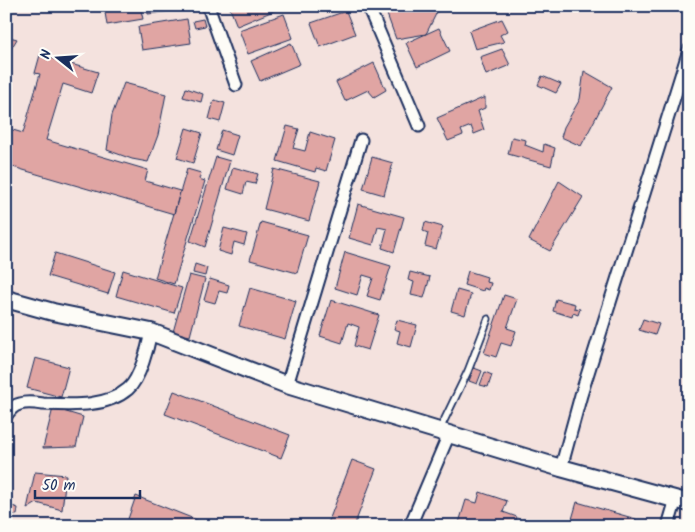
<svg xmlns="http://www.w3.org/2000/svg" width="695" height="532" font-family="Kalam,sans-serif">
  <rect width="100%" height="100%" fill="#f4e2de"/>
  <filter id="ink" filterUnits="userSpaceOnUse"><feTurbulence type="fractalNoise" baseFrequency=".02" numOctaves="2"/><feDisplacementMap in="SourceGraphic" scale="10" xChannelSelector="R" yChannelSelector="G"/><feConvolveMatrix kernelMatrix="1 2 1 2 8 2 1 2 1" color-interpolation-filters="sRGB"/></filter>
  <g filter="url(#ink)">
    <path fill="#e0a5a3" stroke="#1b2f5e" d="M104,6H140L143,19L107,25Z
      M147,6H172V11L148,14Z
      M229,6H283V7L237,26Z
      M384,6H440L426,34L396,39Z
      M346,11L355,34L320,47L311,23Z
      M284,14L293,38L248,54L239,30Z
      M187,19L191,43L142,50L138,27Z
      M203,19L205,26L195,28L193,21Z
      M502,19L508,31L500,35L504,42L475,49L469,31Z
      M439,28L450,51L417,67L406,43Z
      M6,36L17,39L6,57Z
      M291,43L300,64L260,81L251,61Z
      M502,49L510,65L486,75L480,57Z
      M40,55L98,72L91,93L63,84L46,140L148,170L145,181L180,191L174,214L6,165L10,150L6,149V128L23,133L40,74L35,73Z
      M374,63L386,90L374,97L368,90L345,101L336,82Z
      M584,71L612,87L581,146L561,137L564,127L580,99Z
      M542,76L561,84L556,93L538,85Z
      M124,83L166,94L158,135L148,162L132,159L107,150L112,115Z
      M186,88L203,94L201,102L183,97Z
      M485,97V108L478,111L484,130L474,134L471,126L461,130L463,135L448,141L437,118Z
      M214,100L225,103L220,122L209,119Z
      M287,126L299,129L293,148L305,151L310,132L335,140L326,171L316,168L315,172L277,161Z
      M186,128L202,133L193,163L177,158Z
      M222,130L238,135L232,155L216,150Z
      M512,137L526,140L525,145L543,152L544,144L555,148L551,166L508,154Z
      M216,157L230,161L205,247L190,241Z
      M372,157L393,163L384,195L363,189Z
      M233,167L258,174L255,184L246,182L243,194L227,189Z
      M187,169L201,173L199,179L205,181L174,284L155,278Z
      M274,169L320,181L309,221L264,209Z
      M559,181L583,197L550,251L529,240Z
      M358,204L404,217L394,252L382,248L387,229L378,227L373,245L349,238Z
      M261,222L308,235L297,273L250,260Z
      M425,222L443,227L436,249L425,246L428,233L423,231Z
      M224,228L247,234L244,245L234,242L231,255L218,251Z
      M345,252L391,266L380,300L367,296L373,278L363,275L357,295L335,288Z
      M55,253L115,272L108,294L48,276Z
      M195,264L207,268L205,276L193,273Z
      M123,270L182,288L174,313L116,296Z
      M468,271L487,277L486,282L491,283L489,290L484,288L483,291L464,285Z
      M410,272L430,277L424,298L411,295L414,282L408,280Z
      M189,275L205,279L190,336L173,332Z
      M210,279L229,285L227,293L219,291L215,303L204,300Z
      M250,288L296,301L285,339L239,326Z
      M457,290L471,294L465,315L451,311Z
      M504,295L517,299L507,328L516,331L511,346L501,343L496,357L484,353Z
      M556,299L575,304L574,308L580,309L578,315L573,313L572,317L553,311Z
      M331,300L379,315L368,350L354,346L359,327L348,323L342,343L320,336Z
      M643,319L659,324L655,335L639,330Z
      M397,320L417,325L411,347L397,343L400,331L394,329Z
      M35,358L69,367L61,397L27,388Z
      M474,368L482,371L477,384L469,381Z
      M485,372L492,375L488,387L480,385Z
      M174,391L290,435L281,458L165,414Z
      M53,408L83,417L76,447L43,448Z
      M352,460L376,469L354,526H327Z
      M35,472L66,475L62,510L37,503L27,509Z
      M480,492L507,501L503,512L517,517L514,526H458L466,500L477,503Z
      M136,496L212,526H145L128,519Z
      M577,502L636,519L634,526H570Z
      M12,506L18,508L17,515L11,514Z"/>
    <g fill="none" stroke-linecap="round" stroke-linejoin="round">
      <defs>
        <path id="lane" d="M440,429L468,371L488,319"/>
        <path id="street" d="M208,6L236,85
          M368,6L419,126
          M287,385L361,140
          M6,416C9,411 14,405 20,404C26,402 36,403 43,404C70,405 106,408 128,389C140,379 148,347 151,332
          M561,468L581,395L689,50
          M410,526L449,434
          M668,526L676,499"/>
        <path id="secondary" d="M6,299L53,312L151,332L287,385L561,468L689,503"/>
      </defs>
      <use href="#lane" stroke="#1b2f5e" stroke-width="9"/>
      <use href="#street" stroke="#1b2f5e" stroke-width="15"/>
      <use href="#secondary" stroke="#1b2f5e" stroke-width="20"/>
      <use href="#lane" stroke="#fdfcf7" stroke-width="5.5"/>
      <use href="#street" stroke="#fdfcf7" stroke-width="11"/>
      <use href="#secondary" stroke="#fdfcf7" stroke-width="16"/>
    </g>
  </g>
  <rect width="695" height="532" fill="none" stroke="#fdfcf7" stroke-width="25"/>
  <rect x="12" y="12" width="670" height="507" fill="none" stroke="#1b2f5e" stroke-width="2" filter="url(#ink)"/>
  <g transform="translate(58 58) rotate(287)" stroke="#fdfcf7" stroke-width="4" paint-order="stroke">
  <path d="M0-4L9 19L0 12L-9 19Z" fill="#1b2f5e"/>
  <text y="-8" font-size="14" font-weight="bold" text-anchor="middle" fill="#1b2f5e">N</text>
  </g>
  <path d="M35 490v8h105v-8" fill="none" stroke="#1b2f5e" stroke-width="2.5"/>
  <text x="42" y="490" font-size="15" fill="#1b2f5e" stroke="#fdfcf7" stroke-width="4" paint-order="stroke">50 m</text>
</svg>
